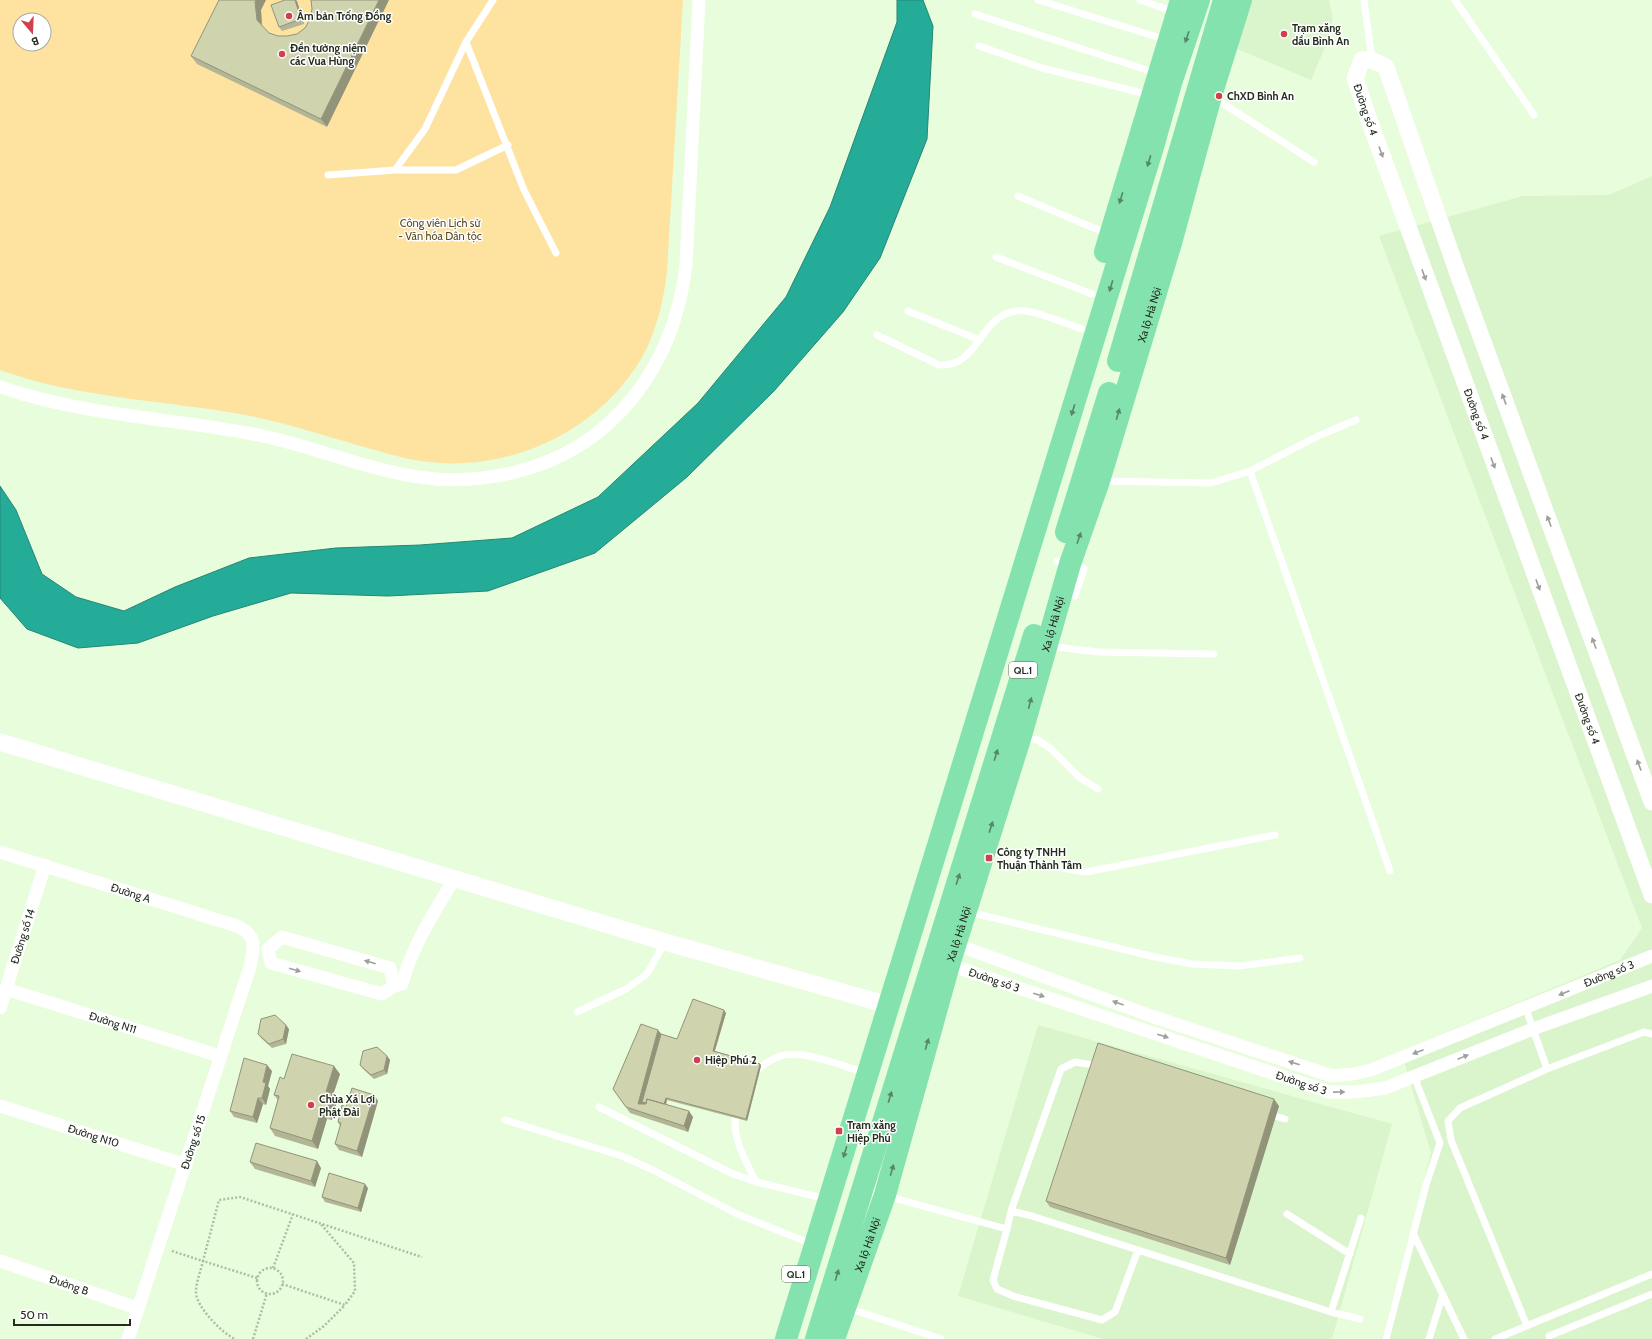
<svg xmlns="http://www.w3.org/2000/svg" width="1652" height="1339" font-family="Cabin,sans-serif">
  <rect width="100%" height="100%" fill="#e8fddc"/>
  <path fill="#daf4cc" d="M1248,0H1329L1332,13V25L1327,43L1311,80L1235,48Z
    M1652,176V1339H1382L1431,1153L1401,1051L1620,960L1642,928L1379,236L1523,196L1609,195Z
    M1038,1025L1392,1124L1332,1339H1103L958,1296Z"/>
  <path fill="#fde2a0" fill-rule="evenodd" d="M0,0H683L667,271C664,298 658,324 646,350C606,427 515,472 429,462C407,460 386,453 364,447C327,436 289,424 251,416C167,400 80,399 0,370ZM20,20H44V44H20Z"/>
  <path fill="#25ac98" stroke="#258674" d="M897,0H923L933,26L927,139L880,258L843,312L774,391L687,477L595,553L488,591L388,596L291,593L213,616L138,643L78,648L27,629L0,598V486L16,510L42,574L76,597L124,611L175,587L249,558L336,548L420,545L512,538L598,497L698,403L786,297L830,207L897,22Z"/>
  <g fill="none" stroke-linecap="round" stroke-linejoin="round">
    <path stroke="#adbea3" stroke-width="2.5" stroke-dasharray="2 2" stroke-linecap="butt" d="M172,1251L203,1261C201,1270 196,1282 196,1292C196,1307 222,1333 235,1339
      M273,1268L293,1214
      M257 1281a13 13 0 1 1 26 0a13 13 0 1 1-26 0Z
      M257,1278L203,1261L219,1200L240,1197L422,1257
      M282,1284L345,1305L355,1291L354,1263L320,1223
      M253,1339L267,1293
      M306,1339L324,1326L345,1305"/>
    <path stroke="#fff" stroke-width="7" d="M1038,0L1167,40
      M1140,0L1175,12
      M1364,0L1372,60
      M1455,0L1534,115
      M975,14L1156,73
      M466,42L524,190L556,253
      M979,46L1042,68L1150,95
      M1213,97L1314,162
      M395,170H456L508,145
      M328,175L395,170L425,129L466,42L493,0
      M1018,196L1108,234
      M996,257L1092,294
      M908,311L980,340
      M877,335L939,365C983,367 979,307 1025,311C1039,312 1067,324 1082,329
      M1250,471L1390,871
      M1102,481L1211,483L1250,471L1318,436L1356,420
      M1057,561L1082,567L1084,569L1075,596
      M1049,646L1098,652L1214,654
      M1022,739L1038,740L1051,749L1080,778L1098,789
      M988,851L1044,865L1086,872L1275,835
      M969,912L1155,957L1192,964L1239,966L1300,958
      M1526,1009L1547,1069
      M577,1012L626,989L647,974L665,942
      M754,1072C762,1066 769,1060 778,1057C799,1048 836,1064 857,1070
      M599,1107L731,1173L756,1182
      M737,1110C729,1134 746,1161 756,1182L827,1199
      M1268,1114L1285,1119
      M505,1120L622,1156L651,1169L737,1214L807,1242
      M865,1190L1007,1229L1011,1211L1032,1216L1331,1312L1360,1319
      M1011,1211L1061,1069L1075,1062L1100,1066
      M1287,1214L1350,1254
      M1007,1229L993,1280L997,1289L1013,1296L1102,1320L1115,1312L1138,1250
      M1413,1233L1464,1339
      M848,1308L941,1339
      M1331,1312L1361,1218
      M1527,1326L1451,1140L1448,1121L1460,1108L1547,1069L1644,1032L1652,1034
      M1549,1336L1652,1294
      M1386,1339L1426,1185L1440,1143L1414,1076
      M1429,1339L1443,1294
      M1495,1339L1652,1274"/>
    <g stroke="#fff" stroke-width="13">
      <path d="M0,387C81,415 169,418 253,434C312,445 367,471 427,478C455,482 484,479 512,473C614,449 674,366 686,265L699,0"/>
      <path id="s1" d="M0,852L237,926C258,936 254,947 250,967L128,1339"/>
      <path id="s2" d="M949,942L1154,1017L1332,1076L1353,1074L1371,1070L1652,956"/>
      <path d="M268,949L271,963L382,994L394,986L402,984C412,946 434,913 454,879"/>
      <path d="M268,949L282,937L390,968L394,986"/>
      <path id="s3" d="M944,963L1329,1092H1356L1385,1088L1533,1029L1652,986"/>
      <path id="s4" d="M6,989L220,1056"/>
      <path id="s5" d="M0,1008L45,865"/>
      <path id="s6" d="M0,1106L186,1165"/>
      <path id="s7" d="M0,1261L137,1308"/>
    </g>
    <g stroke="#fff" stroke-width="17">
      <path d="M0,742L665,942L878,1002"/>
      <path id="s8" d="M1652,802L1457,271L1386,67L1372,60H1362L1355,78L1368,117L1652,895"/>
    </g>
    <g stroke="#84e2ae" stroke-width="22">
      <path d="M1105,252L1181,0"/>
      <path d="M1118,361L1224,0"/>
      <path d="M1066,532L1109,393"/>
      <path d="M786,1339L1153,147L1171,83L1199,0"/>
      <path d="M816,1339L1034,635"/>
      <path id="s9" d="M834,1339L885,1195L949,965L1020,739L1070,564L1099,481L1171,243L1211,96L1241,0"/>
    </g>
  </g>
  <path fill="#b3b696" d="M285,0H296L304,24L282,31L279,27Z
    M261,10L262,26L327,127L197,64L191,56Z
    M726,1013L715,1051L760,1064L761,1066L747,1121L667,1100L666,1105L693,1117L688,1132L630,1113L613,1089L661,1034L677,1039Z
    M289,1029L286,1044L272,1048L261,1038L258,1034Z
    M387,1056L390,1060L387,1074L374,1079L363,1069L360,1065Z
    M272,1071L268,1086L270,1089L266,1105L263,1104L257,1123L234,1117L230,1111Z
    M340,1074L333,1095L337,1101L332,1120L327,1119L318,1149L275,1136L270,1128L278,1100L274,1095L284,1079Z
    M374,1095L378,1101L362,1157L339,1150L335,1144L340,1126L338,1122L346,1107Z
    M1279,1106L1230,1265L1050,1207L1046,1201Z
    M250,1162L321,1168L315,1187L255,1169Z
    M368,1188L361,1212L325,1202L322,1197Z"/>
  <path fill="#92947a" d="M256,0H266L261,10L262,28L257,20L255,2Z
    M295,0H296L297,1L304,24L301,19Z
    M379,0H389L327,127L321,119Z
    M724,1010L726,1013L714,1053L713,1051Z
    M286,1025L289,1029L286,1044L283,1039Z
    M658,1030L663,1036L643,1110L638,1104Z
    M387,1056L390,1060L387,1074L384,1070Z
    M760,1064L761,1066L747,1121L746,1119Z
    M267,1065L272,1071L268,1086L270,1089L266,1105L262,1098L263,1082Z
    M334,1066L340,1074L333,1095L337,1101L332,1120L326,1112V1092Z
    M374,1095L378,1101L362,1157L357,1151Z
    M258,1098L263,1104L257,1123L253,1117Z
    M666,1098L667,1100L665,1108L664,1106Z
    M1274,1099L1279,1106L1230,1265L1226,1258Z
    M321,1111L327,1119L318,1149L312,1141Z
    M689,1111L693,1117L688,1132L684,1126Z
    M317,1161L321,1168L315,1187L311,1181Z
    M365,1184L368,1188L361,1212L358,1208Z"/>
  <path fill="#d0d4ae" stroke="#92947a" d="M219,0H256L255,2L257,20L269,33L278,36H287L297,34L305,28L310,19L312,9L311,0H379L321,119L191,56Z
    M285,0H295L301,19L279,27L271,5Z
    M693,999L724,1010L713,1051L760,1064L746,1119L666,1098L664,1104L647,1099L646,1103L642,1102L661,1034L677,1039Z
    M275,1015L286,1025L283,1039L269,1044L258,1034L261,1019Z
    M641,1024L658,1030L638,1104H646L647,1099L689,1111L684,1126L626,1107L613,1089Z
    M1098,1043L1274,1099L1226,1258L1046,1201Z
    M377,1047L387,1056L384,1070L371,1075L360,1065L363,1051Z
    M292,1054L334,1066L326,1092L332,1093L326,1112L321,1111L312,1141L270,1128L279,1096L274,1095L280,1077L284,1079Z
    M244,1058L267,1065L263,1082L266,1083L262,1098H258L253,1117L230,1111Z
    M352,1088L374,1095L357,1151L335,1144L341,1123L338,1122L342,1105L346,1107Z
    M256,1143L317,1161L311,1181L250,1162Z
    M329,1173L365,1184L358,1208L322,1197Z"/>
  <defs><path id="oneway-solid" d="M-6-.8H1V-3.2L6.5 0L1 3.2V.8H-6Z"/></defs>
  <g fill="#548766">
    <use href="#oneway-solid" transform="translate(1187 37) rotate(109)"/>
    <use href="#oneway-solid" transform="translate(1149 161) rotate(107)"/>
    <use href="#oneway-solid" transform="translate(1121 198) rotate(107)"/>
    <use href="#oneway-solid" transform="translate(1111 286) rotate(107)"/>
    <use href="#oneway-solid" transform="translate(1073 410) rotate(107)"/>
    <use href="#oneway-solid" transform="translate(1118 414) rotate(-74)"/>
    <use href="#oneway-solid" transform="translate(1079 538) rotate(-71)"/>
    <use href="#oneway-solid" transform="translate(1030 703) rotate(-75)"/>
    <use href="#oneway-solid" transform="translate(996 755) rotate(-73)"/>
    <use href="#oneway-solid" transform="translate(991 827) rotate(-72)"/>
    <use href="#oneway-solid" transform="translate(958 879) rotate(-72)"/>
    <use href="#oneway-solid" transform="translate(927 1044) rotate(-74)"/>
    <use href="#oneway-solid" transform="translate(890 1097) rotate(-73)"/>
    <use href="#oneway-solid" transform="translate(845 1152) rotate(107)"/>
    <use href="#oneway-solid" transform="translate(892 1170) rotate(-74)"/>
    <use href="#oneway-solid" transform="translate(837 1275) rotate(-73)"/>
  </g>
  <g fill="#9ca09a">
    <use href="#oneway-solid" transform="translate(1381 152) rotate(70)"/>
    <use href="#oneway-solid" transform="translate(1424 275) rotate(70)"/>
    <use href="#oneway-solid" transform="translate(1504 399) rotate(-110)"/>
    <use href="#oneway-solid" transform="translate(1493 463) rotate(70)"/>
    <use href="#oneway-solid" transform="translate(1549 521) rotate(-110)"/>
    <use href="#oneway-solid" transform="translate(1538 585) rotate(70)"/>
    <use href="#oneway-solid" transform="translate(1594 643) rotate(-110)"/>
    <use href="#oneway-solid" transform="translate(1639 765) rotate(-110)"/>
    <use href="#oneway-solid" transform="translate(370 962) rotate(-164)"/>
    <use href="#oneway-solid" transform="translate(295 970) rotate(16)"/>
    <use href="#oneway-solid" transform="translate(1564 993) rotate(157)"/>
    <use href="#oneway-solid" transform="translate(1039 995) rotate(18)"/>
    <use href="#oneway-solid" transform="translate(1118 1003) rotate(-160)"/>
    <use href="#oneway-solid" transform="translate(1163 1036) rotate(18)"/>
    <use href="#oneway-solid" transform="translate(1418 1052) rotate(159)"/>
    <use href="#oneway-solid" transform="translate(1463 1057) rotate(-22)"/>
    <use href="#oneway-solid" transform="translate(1294 1063) rotate(-162)"/>
    <use href="#oneway-solid" transform="translate(1339 1092) rotate(-1)"/>
  </g>
  <g fill="#d1414d" stroke="#fff" stroke-width="1.5">
    <circle cx="289" cy="16" r="4"/>
    <circle cx="1284" cy="34" r="4"/>
    <circle cx="282" cy="54" r="4"/>
    <circle cx="1219" cy="96" r="4"/>
    <rect x="985" y="854" width="8" height="8" rx="2"/>
    <circle cx="697" cy="1060" r="4"/>
    <circle cx="311" cy="1105" r="4"/>
    <rect x="835" y="1127" width="8" height="8" rx="2"/>
  </g>
  <g text-anchor="middle" stroke-width="3" stroke-linejoin="round" paint-order="stroke">
    <g fill="#fff" stroke="#666b62" stroke-width="1">
      <rect x="1009" y="662" width="28" height="16" rx="3"/>
      <rect x="782" y="1266" width="28" height="16" rx="3"/>
    </g>
    <g font-size="10" font-weight="bold" fill="#242c1f">
      <text x="1023" y="674">QL.1</text>
      <text x="796" y="1278">QL.1</text>
    </g>
    <g font-size="11" font-weight="bold" fill="#242c1f" stroke="#fff" text-anchor="start">
      <text x="297" y="20">Âm bản Trống Đồng</text>
      <text x="1292" y="32">Trạm xăng<tspan x="1292" dy="13">dầu Bình An</tspan></text>
      <text x="290" y="52">Đền tưởng niệm<tspan x="290" dy="13">các Vua Hùng</tspan></text>
      <text x="1227" y="100">ChXD Bình An</text>
      <text x="997" y="856">Công ty TNHH<tspan x="997" dy="13">Thuận Thành Tâm</tspan></text>
      <text x="705" y="1064">Hiệp Phú 2</text>
      <text x="319" y="1103">Chùa Xá Lợi<tspan x="319" dy="13">Phật Đài</tspan></text>
      <text x="847" y="1129">Trạm xăng<tspan x="847" dy="13">Hiệp Phú</tspan></text>
    </g>
    <g font-size="11" fill="#242c1f" stroke="#fff">
      <text dy="4" stroke="none"><textPath href="#s8" startOffset="860">Đường số 4</textPath></text>
      <text dy="4" stroke="none"><textPath href="#s9" startOffset="1072">Xa lộ Hà Nội</textPath></text>
      <text dy="4" stroke="none"><textPath href="#s8" startOffset="1184">Đường số 4</textPath></text>
      <text dy="4" stroke="none"><textPath href="#s9" startOffset="748">Xa lộ Hà Nội</textPath></text>
      <text dy="4" stroke="none"><textPath href="#s8" startOffset="1508">Đường số 4</textPath></text>
      <text dy="4" stroke="none"><textPath href="#s1" startOffset="137">Đường A</textPath></text>
      <text dy="4" stroke="none"><textPath href="#s9" startOffset="424">Xa lộ Hà Nội</textPath></text>
      <text dy="4" stroke="none"><textPath href="#s5" startOffset="75">Đường số 14</textPath></text>
      <text dy="4" stroke="none"><textPath href="#s2" startOffset="702">Đường số 3</textPath></text>
      <text dy="4" stroke="none"><textPath href="#s3" startOffset="53">Đường số 3</textPath></text>
      <text dy="4" stroke="none"><textPath href="#s4" startOffset="112">Đường N11</textPath></text>
      <text dy="4" stroke="none"><textPath href="#s3" startOffset="377">Đường số 3</textPath></text>
      <text dy="4" stroke="none"><textPath href="#s6" startOffset="98">Đường N10</textPath></text>
      <text transform="translate(193 1142) rotate(-72)" y="4">Đường số 15</text>
      <text dy="4" stroke="none"><textPath href="#s9" startOffset="100">Xa lộ Hà Nội</textPath></text>
      <text dy="4" stroke="none"><textPath href="#s7" startOffset="73">Đường B</textPath></text>
    </g>
    <g font-size="11" fill="#584924" stroke="#fff">
      <text x="440" y="227">Công viên Lịch sử<tspan x="440" dy="13">- Văn hóa Dân tộc</tspan></text>
    </g>
  </g>
  <g transform="translate(32 32) rotate(161)"><circle r="19" fill="#ffffff" stroke="#a7aba5"/>
  <path d="M0-3L7 15L0 10L-7 15Z" fill="#d1414d"/>
  <text y="-6" font-size="11" font-weight="bold" text-anchor="middle" fill="#242c1f">B</text>
  </g>
  <path d="M14 1319v6h116v-6" fill="none" stroke="#242c1f" stroke-width="2"/>
  <text x="20" y="1319" font-size="12" fill="#242c1f" stroke="#ffffff" stroke-width="3" paint-order="stroke">50 m</text>
</svg>
